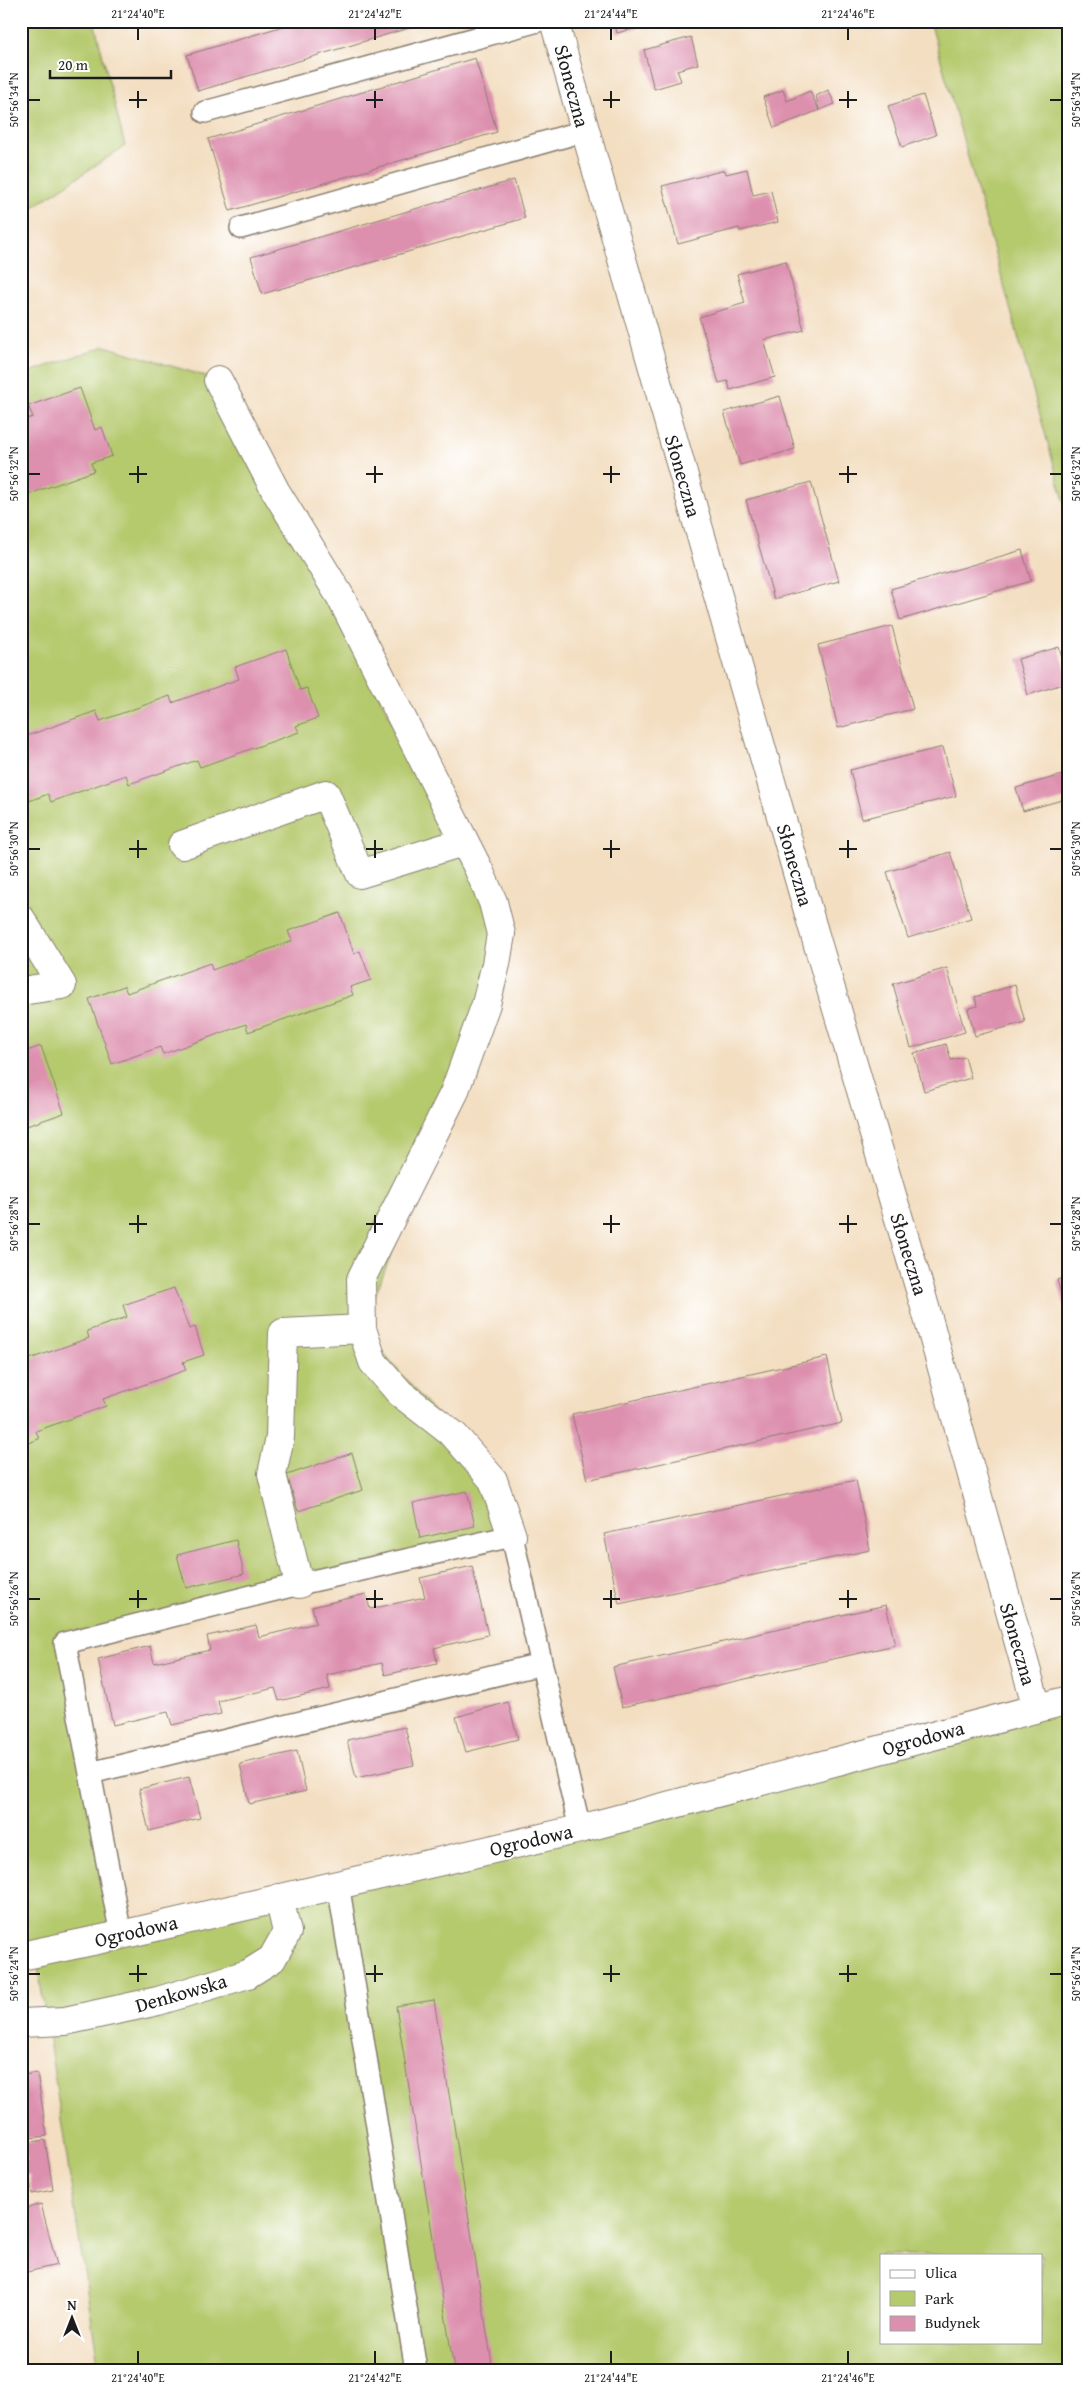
<svg xmlns="http://www.w3.org/2000/svg" width="1090" height="2391" font-family="'Gentium Book Plus',serif">
  <rect width="100%" height="100%" fill="#fff"/>
  <filter id="ink" filterUnits="userSpaceOnUse"><feTurbulence type="fractalNoise" baseFrequency=".02" numOctaves="2"/><feDisplacementMap in="SourceGraphic" scale="10" xChannelSelector="R" yChannelSelector="G"/><feConvolveMatrix kernelMatrix="1 2 1 2 8 2 1 2 1" color-interpolation-filters="sRGB"/></filter>
  <filter id="wash" filterUnits="userSpaceOnUse"><feTurbulence type="fractalNoise" baseFrequency=".0096" numOctaves="4" result="noise"/><feDisplacementMap in="SourceGraphic" scale="20" xChannelSelector="R" yChannelSelector="G"/><feGaussianBlur stdDeviation="1.12" result="paint"/><feColorMatrix in="noise" values="0 0 0 0 0 0 0 0 0 0 0 0 0 0 0 0 0 1.4 0 .05"/><feComposite in="paint" operator="in"/></filter>
  <g filter="url(#wash)">
    <rect width="100%" height="100%" fill="#f3dec1"/>
    <path fill="#b5c96d" stroke="#687244" fill-rule="evenodd" d="M21,21H94L125,146L21,215Z
      M930,21H1069V519Z
      M105,346L218,380L501,934L454,1093L362,1329L454,1435L512,1536L65,1643L121,1935L1069,1700V2370H99L36,1954L21,1956V375ZM881,2255H1041V2342H881Z"/>
    <g id="blocks">
      <path fill="#dd8fae" d="M300,21H428L429,22L198,91L187,55Z
        M614,21H660V22L617,33Z
        M691,37L698,64L677,70L681,81L654,89L644,50Z
        M475,58L497,132L230,211L208,139Z
        M783,90L787,101L810,91L819,110L816,96L828,90L835,104L774,128L763,97Z
        M923,95L936,135L902,147L888,106Z
        M747,169L753,195L771,191L778,222L740,231L739,228L678,244L662,186L725,170L726,174Z
        M514,180L525,218L262,294L251,257Z
        M786,261L804,330L764,340L775,377L730,390L728,381L719,383L699,317L745,303L737,274Z
        M80,388L95,430L102,427L112,456L91,463L94,471L21,497V421L33,417L28,406Z
        M780,396L795,449L740,465L724,412Z
        M811,482L839,581L774,599L746,500Z
        M1022,550L1031,581L900,620L891,589Z
        M892,626L913,709L838,728L818,645Z
        M1059,647L1069,682L1028,695L1018,659Z
        M286,649L300,690L307,688L318,718L296,726L299,732L200,767L197,760L129,784L126,775L51,802L48,794L21,804V731L24,737L96,711L100,721L170,696L172,703L239,679L235,667Z
        M943,747L956,796L862,819L850,770Z
        M1069,773V798L1023,811L1016,788Z
        M950,852L971,918L908,938L887,872Z
        M340,913L354,954L360,951L371,980L350,987L353,995L248,1032L246,1024L163,1054L160,1047L112,1064L89,999L124,986L127,993L210,963L212,970L292,941L288,931Z
        M947,968L965,1032L911,1048L893,984Z
        M1015,985L1025,1022L975,1036L968,1009L977,1006L975,997Z
        M946,1044L951,1060L965,1057L971,1078L924,1091L914,1053Z
        M41,1046L64,1113L21,1128V1053Z
        M1069,1276V1317H1068L1057,1280Z
        M174,1288L189,1329L195,1327L204,1355L183,1362L186,1370L103,1399L106,1406L36,1431L39,1439L21,1446V1362L89,1338L87,1331L127,1317L123,1305Z
        M827,1357L842,1423L587,1480L572,1414Z
        M352,1453L363,1490L298,1511L287,1475Z
        M856,1480L870,1550L619,1604L604,1534Z
        M467,1491L475,1526L420,1538L413,1503Z
        M236,1540L244,1574L186,1588L177,1555Z
        M472,1566L488,1635L434,1648L437,1663L385,1675L382,1663L327,1675L330,1689L279,1701L275,1688L218,1701L221,1714L172,1725L168,1712L113,1725L98,1659L150,1646L154,1663L210,1650L207,1636L256,1625L259,1637L316,1623L312,1607L366,1594L370,1609L425,1597L420,1578Z
        M886,1605L895,1645L622,1707L613,1667Z
        M508,1702L518,1739L466,1752L456,1717Z
        M405,1727L414,1765L356,1778L347,1740Z
        M297,1751L306,1791L249,1804L240,1764Z
        M189,1777L200,1818L149,1831L139,1789Z
        M434,2000L493,2370H454L396,2006Z
        M37,2073L47,2136L21,2139V2075Z
        M45,2140L53,2190L32,2194L29,2175L21,2176V2162L27,2161L24,2143Z
        M41,2204L57,2265L27,2272L21,2252V2210Z"/>
    </g>
  </g>
  <g filter="url(#ink)">
    <use href="#blocks" fill-opacity="0" stroke="#887d6e" stroke-width="1"/>
    <g fill="none" stroke-linecap="round" stroke-linejoin="round">
      <defs>
        <path id="lane" d="M205,112L538,21
          M241,228L584,131
          M90,1773L541,1664
          M338,1883L416,2370
          M121,1935L65,1643L299,1584L512,1536L580,1829"/>
        <path id="street" d="M554,21L812,925L923,1300L1037,1708
          M218,380L275,490L340,596L478,868L493,902L501,934L496,964L486,1004L454,1093L361,1279L362,1329L283,1333L280,1437L272,1474L299,1584
          M182,845L326,794L360,874L463,842
          M21,919L62,985L21,991
          M362,1329L373,1362L400,1393L454,1435L493,1480L512,1536
          M21,1956L121,1935L580,1829L1069,1700
          M21,2023L65,2021L158,2001L248,1974L272,1959L287,1932L279,1898"/>
      </defs>
      <use href="#lane" stroke="#887d6e" stroke-width="24"/>
      <use href="#street" stroke="#887d6e" stroke-width="30"/>
      <use href="#lane" stroke="#fff" stroke-width="21"/>
      <use href="#street" stroke="#fff" stroke-width="28"/>
    </g>
  </g>
  <path fill="none" stroke="#1c1c1c" stroke-width="2" d="M138,28V40M375,28V40M611,28V40M848,28V40M138,91V108M375,91V108M611,91V108M848,91V108M28,100H40M129,100H147M366,100H383M603,100H620M839,100H857M1050,100H1062M138,466V483M375,466V483M611,466V483M848,466V483M28,474H40M129,474H147M366,474H383M603,474H620M839,474H857M1050,474H1062M138,840V858M375,840V858M611,840V858M848,840V858M28,849H40M129,849H147M366,849H383M603,849H620M839,849H857M1050,849H1062M138,1215V1233M375,1215V1233M611,1215V1233M848,1215V1233M28,1224H40M129,1224H147M366,1224H383M603,1224H620M839,1224H857M1050,1224H1062M138,1590V1608M375,1590V1608M611,1590V1608M848,1590V1608M28,1599H40M129,1599H147M366,1599H383M603,1599H620M839,1599H857M1050,1599H1062M138,1965V1982M375,1965V1982M611,1965V1982M848,1965V1982M28,1974H40M129,1974H147M366,1974H383M603,1974H620M839,1974H857M1050,1974H1062M138,2351V2364M375,2351V2364M611,2351V2364M848,2351V2364"/>
  <g text-anchor="middle" stroke-width="4" stroke-linejoin="round" paint-order="stroke">
    <g font-size="20" fill="#1c1c1c" stroke="#fff">
      <text transform="translate(572 86) rotate(75)" y="7">Słoneczna</text>
      <text transform="translate(683 476) rotate(74)" y="7">Słoneczna</text>
      <text transform="translate(795 865) rotate(74)" y="7">Słoneczna</text>
      <text transform="translate(909 1254) rotate(73)" y="7">Słoneczna</text>
      <text transform="translate(1018 1644) rotate(74)" y="7">Słoneczna</text>
      <text transform="translate(923 1738) rotate(-15)" y="7">Ogrodowa</text>
      <text transform="translate(531 1840) rotate(-13)" y="7">Ogrodowa</text>
      <text transform="translate(136 1931) rotate(-13)" y="7">Ogrodowa</text>
      <text transform="translate(181 1993) rotate(-16)" y="7">Denkowska</text>
    </g>
  </g>
  <rect width="1090" height="2391" fill="none" stroke="#fff" stroke-width="55"/>
  <rect x="880" y="2254" width="162" height="90" fill="#ffffff" stroke="#a4a4a4"/>
  <rect x="890" y="2270" width="25" height="8" fill="#ffffff" stroke="#a4a4a4"/>
  <text x="925" y="2278" font-size="15" fill="#1c1c1c">Ulica</text>
  <rect x="890" y="2291" width="25" height="15" fill="#b5c96d" stroke="#a4a4a4"/>
  <text x="925" y="2304" font-size="15" fill="#1c1c1c">Park</text>
  <rect x="890" y="2316" width="25" height="15" fill="#dd8fae" stroke="#a4a4a4"/>
  <text x="925" y="2328" font-size="15" fill="#1c1c1c">Budynek</text>
  <g transform="translate(72 2318)" stroke="#ffffff" stroke-width="4" paint-order="stroke">
  <path d="M0-4L9 19L0 12L-9 19Z" fill="#1c1c1c"/>
  <text y="-8" font-size="14" font-weight="bold" text-anchor="middle" fill="#1c1c1c">N</text>
  </g>
  <path d="M50 70v8h121v-8" fill="none" stroke="#1c1c1c" stroke-width="2.5"/>
  <text x="58" y="70" font-size="15" fill="#1c1c1c" stroke="#ffffff" stroke-width="4" paint-order="stroke">20 m</text>
  <rect x="28" y="28" width="1034" height="2336" fill="none" stroke="#1c1c1c" stroke-width="2"/>
  <g font-size="12" text-anchor="middle" fill="#1c1c1c">
    <text x="138" y="18">21°24'40"E</text>
    <text x="375" y="18">21°24'42"E</text>
    <text x="611" y="18">21°24'44"E</text>
    <text x="848" y="18">21°24'46"E</text>
    <text transform="translate(14 100) rotate(-90)" y="4">50°56'34"N</text>
    <text transform="translate(1076 100) rotate(-90)" y="4">50°56'34"N</text>
    <text transform="translate(14 474) rotate(-90)" y="4">50°56'32"N</text>
    <text transform="translate(1076 474) rotate(-90)" y="4">50°56'32"N</text>
    <text transform="translate(14 849) rotate(-90)" y="4">50°56'30"N</text>
    <text transform="translate(1076 849) rotate(-90)" y="4">50°56'30"N</text>
    <text transform="translate(14 1224) rotate(-90)" y="4">50°56'28"N</text>
    <text transform="translate(1076 1224) rotate(-90)" y="4">50°56'28"N</text>
    <text transform="translate(14 1599) rotate(-90)" y="4">50°56'26"N</text>
    <text transform="translate(1076 1599) rotate(-90)" y="4">50°56'26"N</text>
    <text transform="translate(14 1974) rotate(-90)" y="4">50°56'24"N</text>
    <text transform="translate(1076 1974) rotate(-90)" y="4">50°56'24"N</text>
    <text x="138" y="2382">21°24'40"E</text>
    <text x="375" y="2382">21°24'42"E</text>
    <text x="611" y="2382">21°24'44"E</text>
    <text x="848" y="2382">21°24'46"E</text>
  </g>
</svg>
